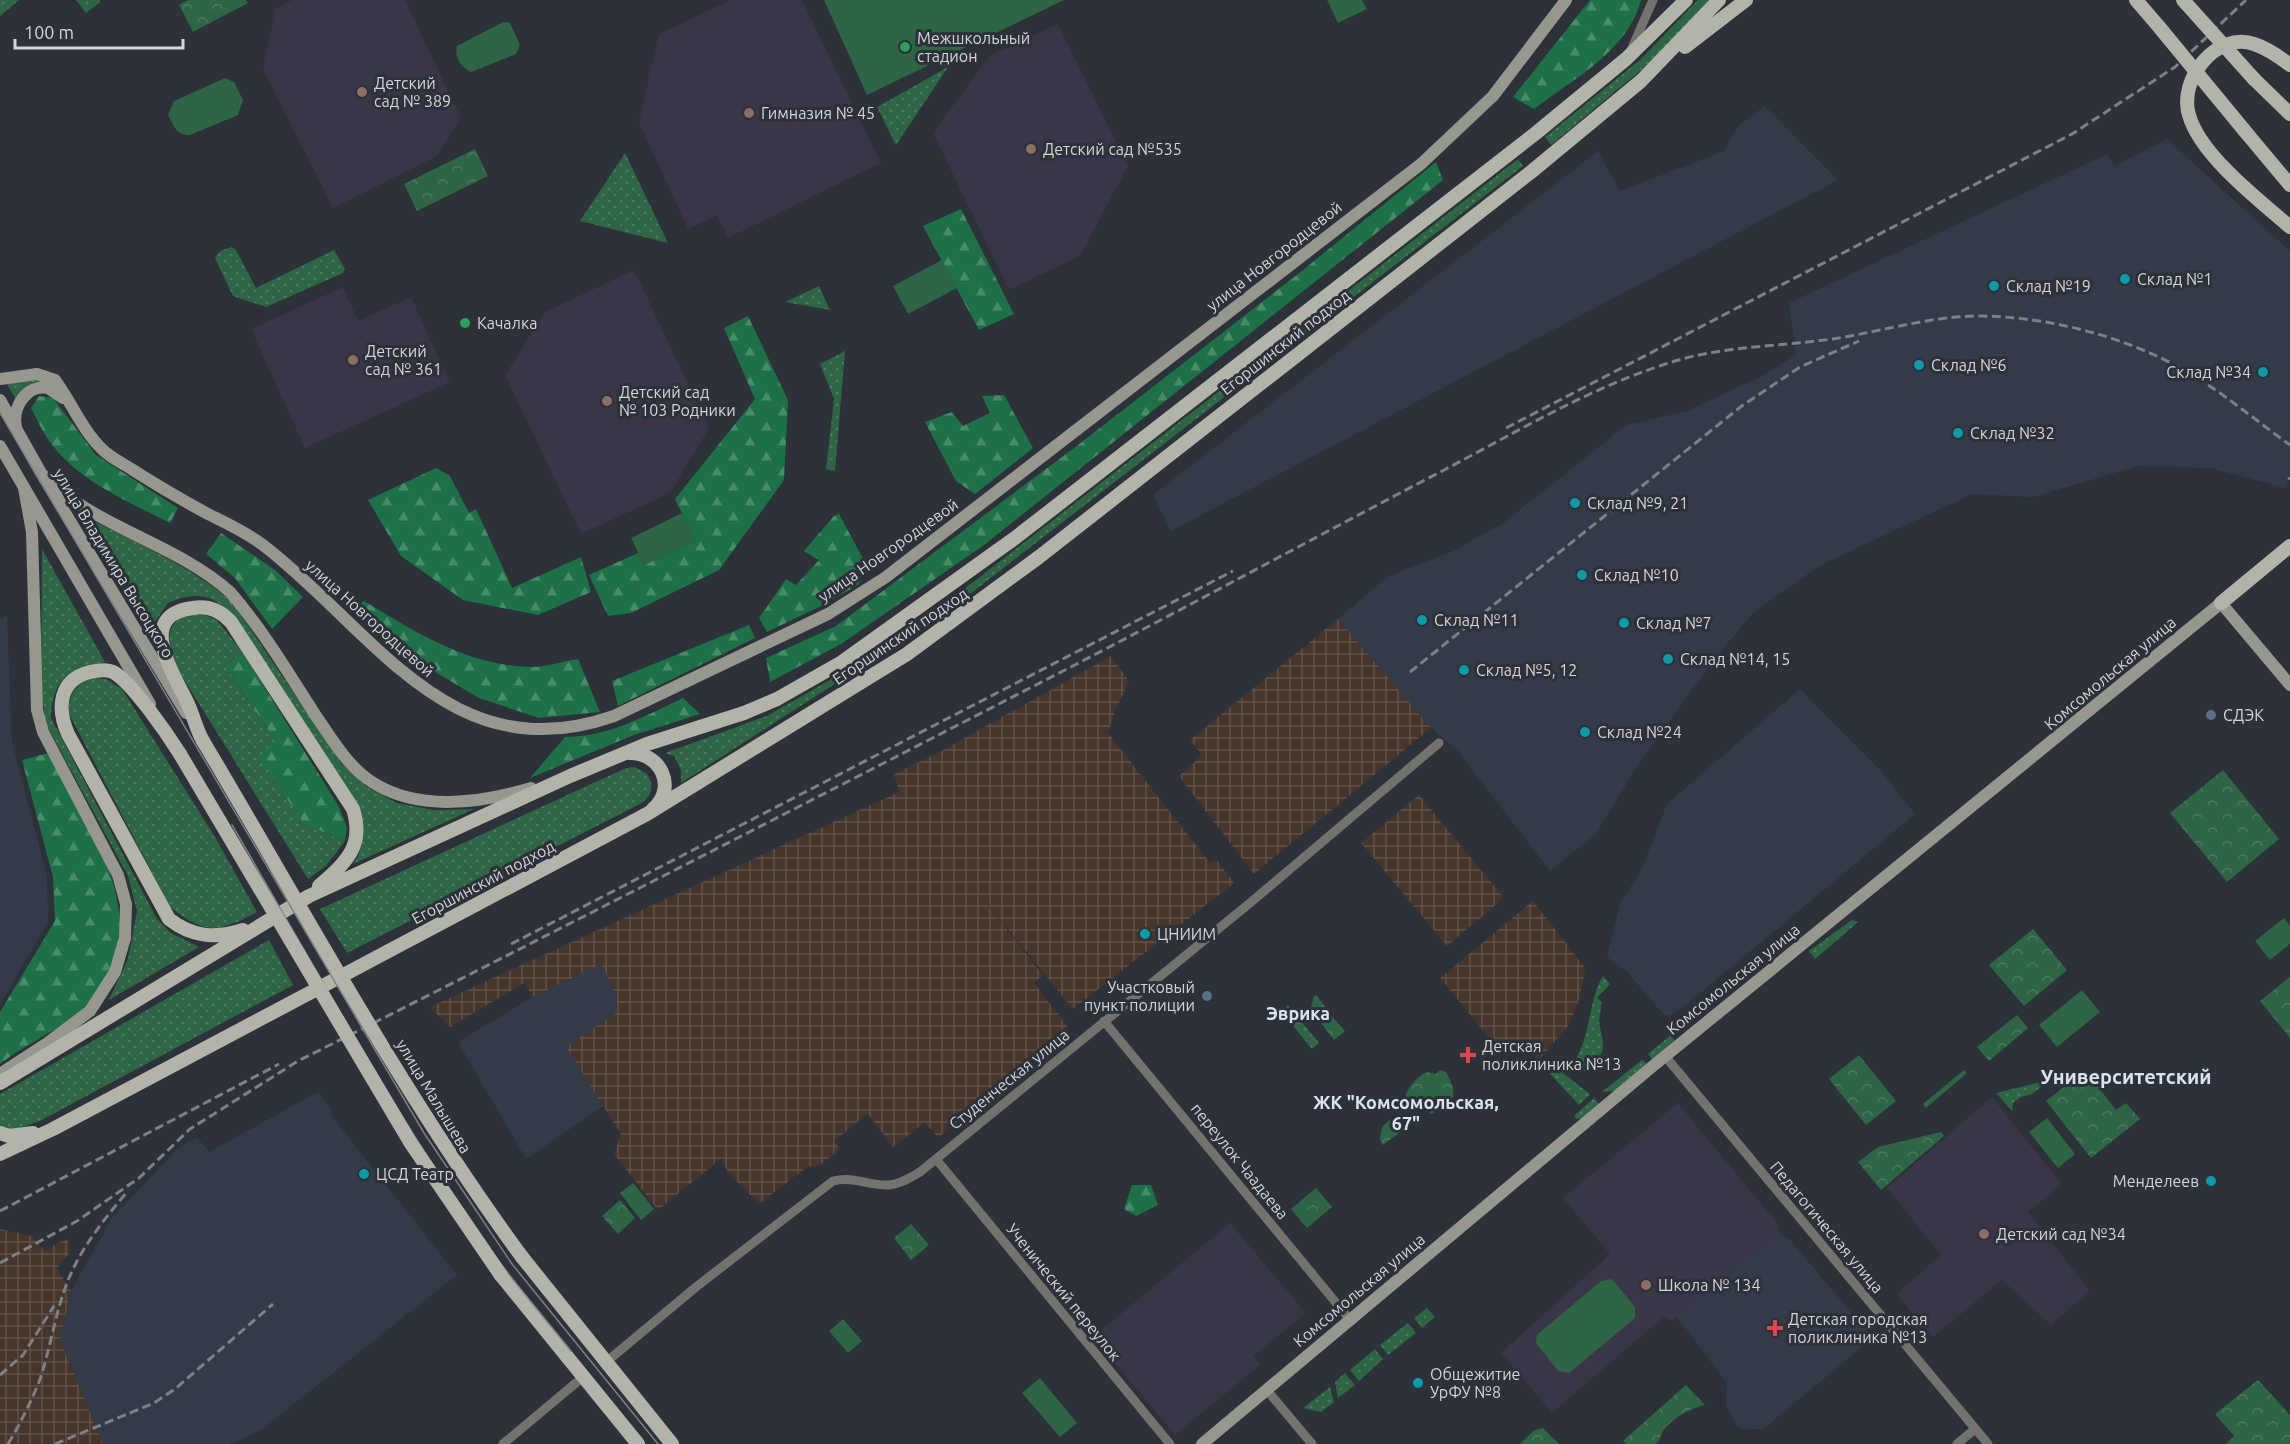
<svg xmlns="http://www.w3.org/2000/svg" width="2290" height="1444" font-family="Ubuntu,sans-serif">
  <defs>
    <pattern id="industrial-grid" width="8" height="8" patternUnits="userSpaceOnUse" patternTransform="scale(1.5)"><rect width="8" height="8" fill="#46352a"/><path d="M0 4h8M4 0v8" fill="none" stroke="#605148"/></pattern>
    <pattern id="grass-dots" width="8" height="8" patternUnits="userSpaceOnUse" patternTransform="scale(1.5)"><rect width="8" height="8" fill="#2d6545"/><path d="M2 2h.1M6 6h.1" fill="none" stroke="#4b7a5f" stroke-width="1.8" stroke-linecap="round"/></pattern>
    <pattern id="forest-firs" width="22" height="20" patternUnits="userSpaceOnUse" patternTransform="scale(1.5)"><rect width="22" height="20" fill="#1e7146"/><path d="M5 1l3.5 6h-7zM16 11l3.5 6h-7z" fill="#488b69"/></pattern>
    <pattern id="park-crowns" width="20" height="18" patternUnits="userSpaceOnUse" patternTransform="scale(1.5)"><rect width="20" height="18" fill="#2d6545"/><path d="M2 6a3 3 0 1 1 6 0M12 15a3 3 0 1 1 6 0" fill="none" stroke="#4b7a5f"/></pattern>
  </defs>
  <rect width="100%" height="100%" fill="#2c313a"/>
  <path fill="#333b49" d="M1765,106L1838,180L1171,531L1153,495L1598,151L1620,191L1724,151L1739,125Z
    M2167,139L2290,251V474L2285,488L2210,468L2138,466L2033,497L1972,494L1819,566L1753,613L1715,658L1636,768L1596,834L1550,871L1457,750L1431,728L1338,619L1387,577L1453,551L1502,524L1626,425L1687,411L1764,375L1796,355L1789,303L2107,154L2114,166Z
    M7,616L12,742L47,876L48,922L0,1004V619Z
    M1800,689L1881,771L1915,814L1692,1000L1670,1016L1664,1015L1627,972L1607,957L1621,901L1641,871L1667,804Z
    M601,964L617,996L616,1013L566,1047L605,1105L526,1159L458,1042L533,997Z
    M318,1092L333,1112L331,1115L457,1275L261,1430L230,1444H103L60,1340L71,1291L112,1218L179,1147L197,1137L209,1152Z
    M1780,1233L1790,1240L1873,1338L1763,1429H1745L1737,1427L1726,1404L1727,1383L1677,1317Z"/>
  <path fill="url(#industrial-grid)" d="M1338,619L1431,728L1254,874L1179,776L1202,755L1190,740Z
    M1111,656L1129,681L1115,711L1108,733L1210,863L1216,859L1234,883L1073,1009L964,875L1043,975L1034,983L1068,1027L1020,1065L1022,1068L938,1138L925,1122L893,1147L868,1114L834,1141L840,1149L820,1165L807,1167L759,1204L727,1171L722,1158L658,1210L614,1154L621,1134L566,1047L616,1013L617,996L601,964L533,997L524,983L450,1027L430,1007L899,792L894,774L936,754Z
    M1419,795L1504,898L1447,946L1361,843Z
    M1533,901L1586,969L1578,1003L1568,1026L1538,1061L1531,1051L1496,1046L1440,978Z
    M0,1229L31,1236L44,1250L67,1239L71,1251L57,1268L71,1291L60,1340L103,1444H0Z"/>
  <path fill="#3a3647" d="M292,0H405L461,118L437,156L333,208L263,69L276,8Z
    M730,0H802L881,163L728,238L717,215L688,229L639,122L659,34Z
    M1058,24L1128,166L1080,256L1009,290L933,133L990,55Z
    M634,270L709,428L670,493L581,534L505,375L545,312Z
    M343,287L358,321L411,297L450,382L305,448L251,329Z
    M1992,1097L2062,1184L2028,1212L2090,1291L2051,1325L2002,1280L1933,1337L1896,1294L1941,1255L1887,1188Z
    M1678,1103L1777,1223L1780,1233L1677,1317L1669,1320L1665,1316L1552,1413L1501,1353L1610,1254L1563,1198Z
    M1230,1223L1306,1313L1254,1356L1260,1365L1175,1435L1093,1337Z"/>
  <path fill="url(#grass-dots)" d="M0,0H19L0,16Z
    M76,0H100V2L86,13Z
    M1698,0H1712L1647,65L1551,145L1545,137L1641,59Z
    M948,67L896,145L877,107Z
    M625,153L668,243L580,221Z
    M1518,159L1523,166L948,611L681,783V770L674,756L665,753L767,716L858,664L945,604Z
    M232,247L236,250L256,288L334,250L345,269L343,273L266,307L233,296L215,258L220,251Z
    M819,286L830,310L785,302Z
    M845,351L835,471L826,469L834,399L820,364Z
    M37,374L48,388L18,403L4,379Z
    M88,518C136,543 191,566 232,602L342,764L367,787L397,803L434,810L474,809L353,864C364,850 364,828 360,811L230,612C209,593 194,592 168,603L152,626Z
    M42,549L105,662C70,668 52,679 51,718L157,919L171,933L199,947L109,1000L128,959L137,911L128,876L46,724L41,690Z
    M201,613L217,620L243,653L225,665L275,740L260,757L304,824L345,841L326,866L308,879L178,670C167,643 160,617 201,613Z
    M92,678L106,679L122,689L215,837L257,912C219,933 205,935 170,907L69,714C68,695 74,685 92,678Z
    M635,767L647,774C655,786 652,796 640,804L347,953L320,909L626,768Z
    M1852,920L1858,922L1815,959L1809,951Z
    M269,940L293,985L40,1121L12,1131L0,1127V1094Z
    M1603,976L1610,984L1597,998L1602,1002C1601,1010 1598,1020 1600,1027C1606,1052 1604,1054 1585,1072L1573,1064C1592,1034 1587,1004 1603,976Z
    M1288,1005L1319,1043L1312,1049L1281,1011Z
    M1672,1034L1674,1041L1652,1060L1648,1054Z
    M1642,1060L1647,1064L1615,1091L1602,1092Z
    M1547,1061L1590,1094L1579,1105L1543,1066Z
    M2049,1080L2032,1094L2021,1097L2013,1103L2012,1111L1996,1093Z
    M1594,1098L1599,1104L1584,1118L1576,1119L1574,1116Z
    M1427,1308L1435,1317L1422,1328L1414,1318Z
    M1408,1323L1416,1333L1388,1355L1380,1345Z
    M1375,1349L1383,1359L1359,1381L1350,1370Z
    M1345,1373L1355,1385L1338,1398L1335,1382Z
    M1330,1387L1334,1402L1321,1412L1303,1408Z"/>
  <path fill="url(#forest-firs)" d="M1590,0H1641C1628,51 1573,79 1534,109L1513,97Z
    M1436,162L1443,180L984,545L841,644L770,682L766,658L836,626L1078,445L1298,274Z
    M961,209L1014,314L979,330L923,226Z
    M748,316L788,400L784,480L719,570L631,613L608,616L589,575L638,553L644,565L695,540L675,499L755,399L724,328Z
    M1004,395L1033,448L975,494L956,481L925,422L952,412L963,426L990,413L982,396Z
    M39,396L53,398L96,455L178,508L170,523C127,501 78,481 49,441C42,431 37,419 31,408Z
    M436,468L450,476L469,513L476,509L512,588L581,557L591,592L538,615L463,600L401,556L368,500Z
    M839,514L867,566L858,585L819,607L767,632L759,618L786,579L796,585L819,560L804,551L834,516Z
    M221,533L275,570L303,597L272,629L235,578L206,554Z
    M364,601C417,633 468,666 532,667C547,667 563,661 578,659L600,712L539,718L479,698L413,659L353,610Z
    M749,625L755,638L618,706L612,681Z
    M243,653L338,805L347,827L345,841L304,824L259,757L275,740L225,665Z
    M683,698L700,714L634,735L530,778L565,737C608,737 645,716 683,698Z
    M49,753C88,828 160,921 91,1001C71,1025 26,1043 0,1064V1012L55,921L53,877L22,760Z
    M1132,1185H1151L1158,1205L1136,1216L1124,1209Z"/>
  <path fill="url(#park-crowns)" d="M188,0H246L248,3L193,32L179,5Z
    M475,149L488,176L417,211L404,184Z
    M2223,770L2279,839L2227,882L2170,813Z
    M2033,929L2067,970L2024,1006L1989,965Z
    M2290,977V1038L2260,1001Z
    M1314,996H1317L1329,1012L1319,1019L1311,1007Z
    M1330,1014L1345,1031L1334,1040L1321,1023Z
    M2017,1015L2028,1028L1989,1061L1977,1047Z
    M1859,1055L1896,1101L1866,1125L1829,1079Z
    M1440,1070L1446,1072C1458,1094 1457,1105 1430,1114L1428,1109L1416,1106L1405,1099C1405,1090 1419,1075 1427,1072L1436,1074Z
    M1964,1070L1967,1073L1926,1108L1923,1104Z
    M2085,1070L2116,1110L2126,1103L2140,1119L2091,1158L2046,1101Z
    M1392,1118L1401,1119L1406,1128L1383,1145L1380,1140L1382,1127Z
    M1941,1132L1944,1136L1881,1190L1858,1162L1878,1147Z
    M1316,1188L1332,1207L1307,1228L1291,1209Z
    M620,1200L635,1218L618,1234L602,1216Z
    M911,1224L929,1245L911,1260L894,1238Z
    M2258,1380L2290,1415V1444H2226L2234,1436L2215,1414Z
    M1686,1385L1705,1405C1691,1408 1672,1418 1663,1431C1660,1436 1661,1439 1656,1444H1626L1623,1441Z
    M1543,1428L1559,1444H1520L1533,1431Z"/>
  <path fill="#2d6545" d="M824,0H1064L867,95Z
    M1327,0H1362L1367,9L1338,23Z
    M503,22L510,23L520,45L516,54L471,72C461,67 454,57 457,46Z
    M225,78L234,82L243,100L238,115L190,135C176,136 174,125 168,115L174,101Z
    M942,260L957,288L908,314L893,286Z
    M682,513L695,540L644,565L631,538Z
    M2284,918L2290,926V944L2270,960L2255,941Z
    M2082,990L2100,1012L2057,1047L2039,1025Z
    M2047,1118L2075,1154L2058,1168L2029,1132Z
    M633,1183L654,1209L641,1220L620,1193Z
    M1612,1279L1635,1307V1318L1569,1373L1558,1371L1536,1343L1537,1335L1601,1281Z
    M843,1319L862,1341L848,1353L829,1331Z
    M1040,1378L1077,1423L1060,1437L1022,1393Z"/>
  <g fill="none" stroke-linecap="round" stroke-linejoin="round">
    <path stroke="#73726d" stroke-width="9" d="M1631,50L1653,0
      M1104,1021L1351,1321
      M1665,1056L1988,1444
      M936,1159L1170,1444
      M605,1363L696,1287L833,1181C853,1176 870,1186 889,1185C901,1184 911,1177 920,1172L1250,903L1439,743
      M1266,1389L1312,1444
      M503,1444L583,1377
      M1957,1444L1975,1429"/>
    <path stroke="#98978f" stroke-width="12" d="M0,379L37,374L55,380C72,403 82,430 103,450C111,458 124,464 133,470C158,486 182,500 208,514C226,523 246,532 263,545C375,631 450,773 614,716L828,614L886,577L1421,164L1493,96L1566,0
      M0,400L41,473L186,713
      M16,427C12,408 26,384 48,388L63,398
      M0,446L150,704
      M41,473C92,527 174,542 230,592C263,630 289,674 316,716C332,739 348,767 372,782C418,812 482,803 531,788
      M0,1074L46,1044L90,1011L115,972L125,938L126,904L118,875L43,732L37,710L32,532L24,488
      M1202,1444L1653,1066L2221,603L2290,685"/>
    <path stroke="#b4b3a9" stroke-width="14" d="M2136,0L2160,28
      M1685,47L1746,0
      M2290,65C2281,58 2266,48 2254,44C2217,31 2178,79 2189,115C2200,155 2259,200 2290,227
      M2254,79L2290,114
      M2244,130L2290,185
      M2221,603L2290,546
      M203,741C196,729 193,714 187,702C173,673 135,615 193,608C209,605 221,611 231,622L353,809C365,847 345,863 319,886
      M629,753C660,752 678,787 653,809
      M180,754C168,735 132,682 113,672C106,669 98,670 90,672C58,680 57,709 68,734L169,919C192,937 215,939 243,930
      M0,1083L309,896L570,776L647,744L744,713L777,699L842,662L1015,538L1536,133L1626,59L1686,0
      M0,1133L9,1136L33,1133
      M0,1154L53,1129L647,814L907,654L1039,557L1531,172L1641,81L1719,0
      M522,1257L672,1444
      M500,1274L638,1444"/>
    <path stroke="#7c8087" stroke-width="1.5" d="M0,413L424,1133L512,1264L658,1444
      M232,825C306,952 377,1081 458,1204C492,1256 532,1303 571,1351"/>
    <path stroke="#7c8087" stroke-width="3" stroke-dasharray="9 4.5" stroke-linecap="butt" d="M1506,428L2072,134L2175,67L2246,0
      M2288,478L2290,479
      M1410,672L1743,405L1800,367L1859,341
      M511,944L1233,571
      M0,1211L279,1064
      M0,1263L77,1221L139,1178L190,1129L298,1061C555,932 810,801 1065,670C1193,604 1319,535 1446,469C1520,430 1595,385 1675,361C1732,344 1792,347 1850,336C1893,328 1936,316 1981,316C2048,317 2124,336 2182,369C2220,390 2255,420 2290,445
      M0,1375L23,1355L54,1306
      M8,1444C20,1424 30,1404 39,1382C52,1345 56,1303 74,1267C88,1239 107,1216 127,1192
      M55,1444L154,1403L175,1389L273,1304"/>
    <path stroke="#b4b3a9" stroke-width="14" d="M2183,0L2254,79
      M2160,28L2244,130
      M203,741C306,914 402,1094 522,1257
      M180,754L410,1142L500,1274"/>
  </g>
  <g fill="#2e9e5b" stroke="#2c313a" stroke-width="2">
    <circle cx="905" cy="47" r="6"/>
    <circle cx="465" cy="323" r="6"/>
  </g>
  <g fill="#8d6e63" stroke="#2c313a" stroke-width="2">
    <circle cx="362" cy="92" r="6"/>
    <circle cx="749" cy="113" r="6"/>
    <circle cx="1031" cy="149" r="6"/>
    <circle cx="353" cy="360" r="6"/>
    <circle cx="607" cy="401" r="6"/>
    <circle cx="1984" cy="1234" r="6"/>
    <circle cx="1646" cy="1285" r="6"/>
  </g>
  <g fill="#0f9aa8" stroke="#2c313a" stroke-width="2">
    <circle cx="2125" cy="279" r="6"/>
    <circle cx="1994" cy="286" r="6"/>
    <circle cx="1919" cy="365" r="6"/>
    <circle cx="2263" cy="372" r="6"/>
    <circle cx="1958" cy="433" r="6"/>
    <circle cx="1575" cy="503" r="6"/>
    <circle cx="1582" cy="575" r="6"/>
    <circle cx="1422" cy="620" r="6"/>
    <circle cx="1624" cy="623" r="6"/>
    <circle cx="1668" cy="659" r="6"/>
    <circle cx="1464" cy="670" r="6"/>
    <circle cx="1585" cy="732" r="6"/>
    <circle cx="1145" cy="934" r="6"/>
    <circle cx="364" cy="1174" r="6"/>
    <circle cx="2211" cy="1181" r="6"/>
    <circle cx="1418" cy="1383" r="6"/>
  </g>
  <g fill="#5c6f8a" stroke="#2c313a" stroke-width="2">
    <circle cx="2211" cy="715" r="6"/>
    <circle cx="1207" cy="996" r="6"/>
  </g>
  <g fill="#e0444e" stroke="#2c313a" stroke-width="2">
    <path d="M1465 1046h6v6h6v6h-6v6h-6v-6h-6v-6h6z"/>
    <path d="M1772 1319h6v6h6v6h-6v6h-6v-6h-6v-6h6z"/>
  </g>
  <g text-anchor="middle" stroke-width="6" stroke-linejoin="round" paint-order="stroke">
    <g font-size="16" fill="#d2d5da" stroke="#2c313a" text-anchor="start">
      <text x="917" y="44">Межшкольный<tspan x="917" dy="18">стадион</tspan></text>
      <text x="374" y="89">Детский<tspan x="374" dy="18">сад № 389</tspan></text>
      <text x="761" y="119">Гимназия № 45</text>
      <text x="1043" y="155">Детский сад №535</text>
      <text x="2137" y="285">Склад №1</text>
      <text x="2006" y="292">Склад №19</text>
      <text x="477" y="329">Качалка</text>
      <text x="365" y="357">Детский<tspan x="365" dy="18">сад № 361</tspan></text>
      <text x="1931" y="371">Склад №6</text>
      <text x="2251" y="378" text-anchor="end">Склад №34</text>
      <text x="619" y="398">Детский сад<tspan x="619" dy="18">№ 103 Родники</tspan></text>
      <text x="1970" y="439">Склад №32</text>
      <text x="1587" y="509">Склад №9, 21</text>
      <text x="1594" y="581">Склад №10</text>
      <text x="1434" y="626">Склад №11</text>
      <text x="1636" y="629">Склад №7</text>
      <text x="1680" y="665">Склад №14, 15</text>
      <text x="1476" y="676">Склад №5, 12</text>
      <text x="2223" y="721">СДЭК</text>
      <text x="1597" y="738">Склад №24</text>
      <text x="1157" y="940">ЦНИИМ</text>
      <text x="1195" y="993" text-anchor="end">Участковый<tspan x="1195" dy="18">пункт полиции</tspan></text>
      <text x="1482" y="1052">Детская<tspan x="1482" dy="18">поликлиника №13</tspan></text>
      <text x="376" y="1180">ЦСД Театр</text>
      <text x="2199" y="1187" text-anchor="end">Менделеев</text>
      <text x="1996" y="1240">Детский сад №34</text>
      <text x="1658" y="1291">Школа № 134</text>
      <text x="1788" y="1325">Детская городская<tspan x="1788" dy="18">поликлиника №13</tspan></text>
      <text x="1430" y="1380">Общежитие<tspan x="1430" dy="18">УрФУ №8</tspan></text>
    </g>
    <g font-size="16" fill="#d2d5da" stroke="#2c313a">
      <text transform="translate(1274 256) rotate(-38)" y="6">улица Новгородцевой</text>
      <text transform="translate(1285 342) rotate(-38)" y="6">Егоршинский подход</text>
      <text transform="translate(888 550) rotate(-35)" y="6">улица Новгородцевой</text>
      <text transform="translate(114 563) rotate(59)" y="6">улица Владимира Высоцкого</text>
      <text transform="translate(370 618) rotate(42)" y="6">улица Новгородцевой</text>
      <text transform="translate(900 636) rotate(-34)" y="6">Егоршинский подход</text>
      <text transform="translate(2110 673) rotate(-40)" y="6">Комсомольская улица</text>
      <text transform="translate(483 882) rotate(-28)" y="6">Егоршинский подход</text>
      <text transform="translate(1733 979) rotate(-39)" y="6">Комсомольская улица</text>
      <text transform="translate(1009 1079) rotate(-39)" y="6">Студенческая улица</text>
      <text transform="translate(434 1096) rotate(59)" y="6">улица Малышева</text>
      <text transform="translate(1240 1161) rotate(51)" y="6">переулок Чаадаева</text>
      <text transform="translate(1827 1227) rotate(50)" y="6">Педагогическая улица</text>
      <text transform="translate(1359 1290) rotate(-40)" y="6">Комсомольская улица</text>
      <text transform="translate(1064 1292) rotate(51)" y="6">Ученический переулок</text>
    </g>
    <g font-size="18" font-weight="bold" fill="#dbe2ed" stroke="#2c313a">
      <text x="1298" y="1020">Эврика</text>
      <text x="1406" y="1109">ЖК "Комсомольская,<tspan x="1406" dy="21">67"</tspan></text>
    </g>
    <g font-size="20" font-weight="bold" fill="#dbe2ed" stroke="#2c313a">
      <text x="2126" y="1084">Университетский</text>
    </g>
  </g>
  <path d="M15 39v9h168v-9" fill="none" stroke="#d2d5da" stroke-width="3"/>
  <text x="24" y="39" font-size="18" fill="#d2d5da" stroke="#2c313a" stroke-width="4.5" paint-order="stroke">100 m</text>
</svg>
